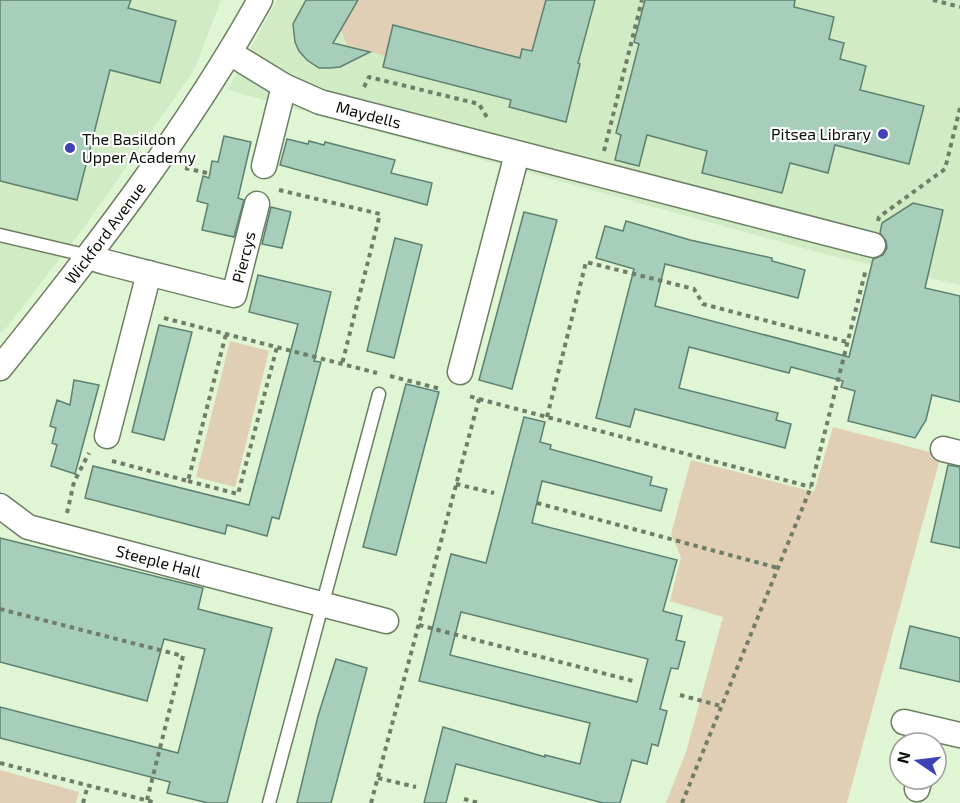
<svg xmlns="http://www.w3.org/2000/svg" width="960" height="803" font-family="'Exo 2',sans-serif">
  <rect width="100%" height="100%" fill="#dff5d4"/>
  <path fill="#d1ebc4" d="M0,0H221L194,70L85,226L3,332H0Z
    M277,0H960V285L825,254L228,90Z"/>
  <path fill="#e0cfb4" d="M358,0H546L532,51L523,49L520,58L394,26L386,56L347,46L341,29Z
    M230,341L269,351L235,487L196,477Z
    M833,427L941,455L847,803H666L686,752L723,617L670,601L681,557L671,534L691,460L814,492Z
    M0,770L79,792L76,803H0Z"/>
  <path fill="#a7ceba" stroke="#5d8170" stroke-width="1.5" fill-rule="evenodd" d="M0,0H131L128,8L176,21L160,83L110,70L77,200L0,181Z
    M306,0H358L333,43L370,52L340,67L330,68H319L307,60L299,51L295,42L293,24Z
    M546,0H595L578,63L580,64L566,122L509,107L511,100L383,67L393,25L520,58L522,49L532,51Z
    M645,0H795L794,7L834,17L829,39L844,43L840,59L866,66L860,90L924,106L909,164L835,145L828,173L790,163L782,193L702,173L707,151L647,135L639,166L615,160L621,135L616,133L639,44L634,42Z
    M224,136L251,142L238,198L244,200L234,237L202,230L208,204L197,201L203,176L209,178L212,161L218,162Z
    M287,139L308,144L309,141L324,145L325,142L395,160L391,173L432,183L427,205L280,165Z
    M913,203L943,210L925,288L960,296V402L932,395L926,420L915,438L848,421L855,391L841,387L843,381L791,367L789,373L689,347L679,388L778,413L776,420L791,424L785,448L635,409L630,427L596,418L634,269L596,258L605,226L623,231L626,221L690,240L772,258V261L805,270L798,298L665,264L655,306L849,357L873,259L883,255L887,248L886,241L880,233L882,223Z
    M271,207L291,212L282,248L262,244Z
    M524,212L557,220L512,389L479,380Z
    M395,238L422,245L394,358L367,351Z
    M258,275L331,292L314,361L321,362L279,519L272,517L267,536L227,525L225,534L85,498L93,466L249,505L298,324L249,312Z
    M159,325L192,332L164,440L132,432Z
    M74,380L99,385L75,474L51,466L57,445L52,443L56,428L50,426L57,400L70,405Z
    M406,384L439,392L396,555L363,547Z
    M524,417L545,422L540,442L551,445L550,449L652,477L650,485L667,489L661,511L542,481L532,523L677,560L663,611L682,616L676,640L685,642L678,669L671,668L660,709L667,711L658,746L652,744L647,764L632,760L620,803H603L456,764L446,803H424L443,727L545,757V755L580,764L590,723L419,681L451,554L486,563ZM461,612L648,659L637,702L450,655Z
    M948,465L960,467V548L931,542Z
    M0,538L203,588L198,609L272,628L227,803H208L167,793L170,782L0,738V707L178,753L205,649L164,639L147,701L0,662Z
    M910,626L960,638V682L900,668Z
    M336,659L367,668L331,803H297L318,716Z"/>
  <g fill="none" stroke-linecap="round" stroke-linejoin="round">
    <defs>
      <path id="service" d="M0,235L89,256
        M269,803L379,394"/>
      <g id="minor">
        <path id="s1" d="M230,53L284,86L320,102L873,245"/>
        <path d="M264,166L284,86"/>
        <path id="s2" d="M89,257L105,262L234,295L257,204"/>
        <path id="s3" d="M0,368C94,251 187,131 260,0"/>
        <path d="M460,372L517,154"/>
        <path d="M107,436L149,273"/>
        <path d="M943,449L960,453"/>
        <path id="s4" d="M0,506L28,527L386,621"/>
        <path d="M904,722L960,735"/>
        <path d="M917,789L920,779"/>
      </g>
    </defs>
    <use href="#service" stroke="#6b7f62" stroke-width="15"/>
    <use href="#minor" stroke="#6b7f62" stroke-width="27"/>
    <path stroke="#707e69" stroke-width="4" stroke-dasharray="4.5 4.5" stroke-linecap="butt" d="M933,0L960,7
      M364,87L369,77L479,104L488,119
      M604,151L642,0
      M185,168L207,173
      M279,190L380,214L342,364
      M878,221L879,217L945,169L960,108
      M164,318L377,373
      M390,376L441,389
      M479,399L811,487
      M547,417L586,262L694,289L703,304L847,342
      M112,461L188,481L226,334
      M188,481L238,494L277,347
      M456,484L494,493
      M537,503L778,568
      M67,513L74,482L89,453
      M0,609L183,656L147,800
      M419,625L633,681
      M680,695L721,706
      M0,763L157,803
      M378,778L416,787
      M464,799L479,803
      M83,803L88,785
      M371,803L479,399L469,396
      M682,803L811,487L866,269"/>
    <use href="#service" stroke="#fff" stroke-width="12"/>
    <use href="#minor" stroke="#fff" stroke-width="24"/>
  </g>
  <g fill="#3d42b6" stroke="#fff" stroke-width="2">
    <circle cx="883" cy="134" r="6"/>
    <circle cx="70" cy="148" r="6"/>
  </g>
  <g text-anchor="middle" stroke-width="4.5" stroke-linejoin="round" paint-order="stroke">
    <g font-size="16" fill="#091006" stroke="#fff">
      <text dy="6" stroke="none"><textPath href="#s1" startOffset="153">Maydells</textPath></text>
      <text dy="6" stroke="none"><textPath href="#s3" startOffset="171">Wickford Avenue</textPath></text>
      <text dy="6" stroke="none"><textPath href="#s2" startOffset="189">Piercys</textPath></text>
      <text dy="6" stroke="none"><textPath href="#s4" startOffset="170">Steeple Hall</textPath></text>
    </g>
    <g font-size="16" fill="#091006" stroke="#fff" text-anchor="end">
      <text x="871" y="140">Pitsea Library</text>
      <text x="82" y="145" text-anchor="start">The Basildon<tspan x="82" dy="18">Upper Academy</tspan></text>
    </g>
  </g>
  <g transform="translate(918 761) rotate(284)"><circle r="28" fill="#ffffff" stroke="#9d9f9b" stroke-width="1.5"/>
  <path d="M0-4.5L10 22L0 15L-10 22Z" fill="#3d42b6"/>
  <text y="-9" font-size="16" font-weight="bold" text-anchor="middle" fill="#091006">N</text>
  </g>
</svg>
